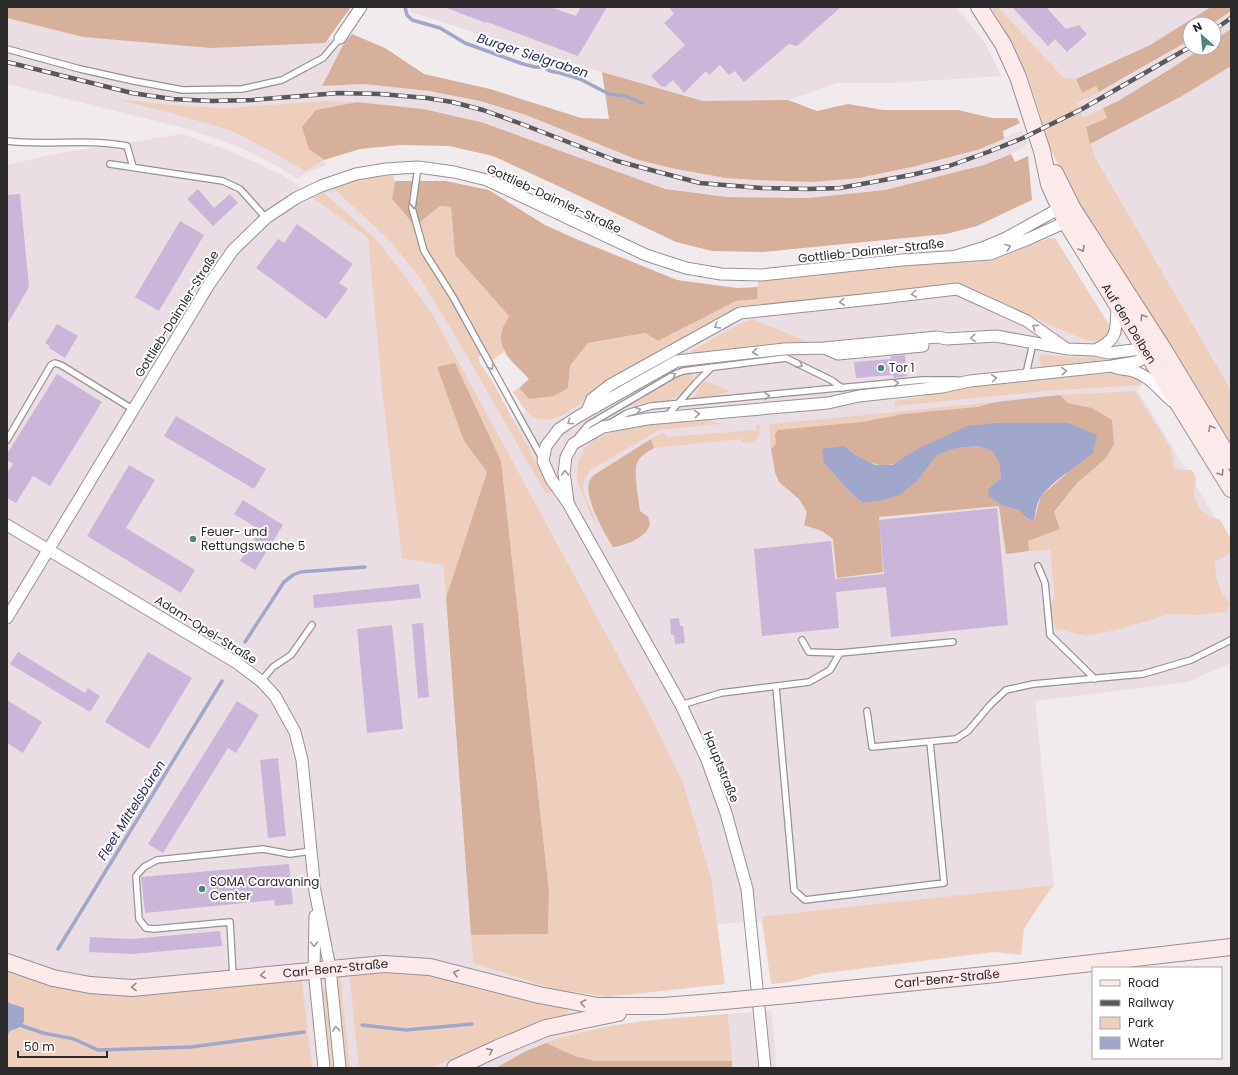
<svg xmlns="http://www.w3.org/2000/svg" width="1238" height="1075" font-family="Poppins,sans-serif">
  <rect width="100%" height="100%" fill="#f1ebee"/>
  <path fill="#ebdde4" d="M411,7H956L985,43L1001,76L891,83H837L788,100L703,101L578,65L410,12Z
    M998,7H1211L1150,45L1076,79L1064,78Z
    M1231,11V29L1214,40V24H1212Z
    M7,18L83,37L324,43L328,38L344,43L322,86L364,84L429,91L480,101L526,115L638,160L726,178L755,180L812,182L859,178L912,167L977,150L1022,130L1027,145L1011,154L984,165L885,190L809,198L727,197L665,189L481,122L423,109L357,102L325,101H318L309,149L324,160L326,165L307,173L297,179L284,170L242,148L187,129L7,84Z
    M1190,39V48H1202L1118,101L1083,118L1078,103L1127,77Z
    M1231,66V390L1095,157L1090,144L1182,96Z
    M182,134L228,150L283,175L368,238L383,400L402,557L443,565L473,963L554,989L575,992L583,1032L568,1035L524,1052L496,1068H7V165L60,153Z
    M333,188L387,238L418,275L463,349L506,423L527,411L535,418L592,394L742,308L751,306L958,285L1111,328L1143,379L1138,391L1231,543V663L1188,682L1035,701L1054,885L765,916L762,921L717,924L711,877L495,430L433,315L400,269L376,239L323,192Z
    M771,1010L777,1068H732L728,1014Z"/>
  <path fill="#eecfbd" d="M991,7H998L1064,78L1076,79L1082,93L1096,86L1099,92L1078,103L1083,118L1103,108L1107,118L1086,127L1095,157L1231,390V446L1071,191L1051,150L1040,114L1027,75L1009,38Z
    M115,99L182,106L227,108L325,101L357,102L316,110L309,149L324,160L305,171L276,154L232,131L175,114Z
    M393,175L395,181L392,199L415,226L440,206L451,207L455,255L509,316C502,330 499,336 504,352L491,361L484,355L478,357L480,363L495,386L552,492L546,494L463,349L418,275L387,238L333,188L365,178Z
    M323,192L376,239L400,269L433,315L651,717L683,783L711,877L725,984L608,997L554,989L473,963L471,935L548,934L549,891L501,461L438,367L464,441L487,472L446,598L443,565L402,558L383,400L368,238L312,197Z
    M1049,238H1055L1111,328C1106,338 1098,342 1088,341L958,285L757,305L742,308L592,394C578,405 555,426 536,418C526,415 519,400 513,392L519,388L529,399L568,388L570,366L588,343L645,333L658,341L736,301L757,299L758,281L990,257L1009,253Z
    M752,319L808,342L807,346L690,354L691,351L738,325Z
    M1043,354C1073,359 1096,357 1127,354L1129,358L1044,366L1041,365L1039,360L1040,355Z
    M1121,372L1143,379L1141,385L1056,390L895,406V401L920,397L949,388Z
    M685,373H688L694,377L685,390L678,396L670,400L650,402L622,408L628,404Z
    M705,381L730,391L715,396L694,398L700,386Z
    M1135,391L1171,448L1174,468L1180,470H1192L1196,478L1194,494L1201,511L1210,517L1220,520L1231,539V552L1215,562L1216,577L1222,593L1231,604L1226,612L1195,615L1170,614L1116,630L1087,636L1056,629C1050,618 1047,608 1055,597L1050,550L1029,551L1028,541L1060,529L1054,513L1077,483L1105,459L1092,408L1068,403L1060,395Z
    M996,402L977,407L903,414L862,422L775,434L776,444L771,449L769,426L772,424Z
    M706,419L722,424L659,430L592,469C571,490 595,506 596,527L578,484L577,472L579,460L584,448L594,440L619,428Z
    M756,425H760C759,440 758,442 743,443L740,439L654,448L651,439L658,435L665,433L666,437L756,430Z
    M1054,885L1040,904L1024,929L1021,955L994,952L818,974L790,982L771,984L762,921L764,916Z
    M7,967L59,985L300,976L302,982L312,1068H7V1036L10,1031L18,1028L14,1003L7,1002Z
    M426,970L566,1006L568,1011L566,1015L552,1017L516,1030L432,1068H359L349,971Z
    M340,972L350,1068H346L336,975Z
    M323,989H326L333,1068H329L322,995Z
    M728,1014L732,1061H595L575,1056L546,1043C604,1021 667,1019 728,1014Z"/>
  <path fill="#d6b09a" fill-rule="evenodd" d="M7,7H351L325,43L211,48L83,37L7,18Z
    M1211,7H1231V11L1212,24H1190V39L1188,41L1099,92L1096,86L1082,93L1076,79L1150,45Z
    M1231,29V66L1182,96L1090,144L1086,127L1107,118L1103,108L1118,101L1170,69L1202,48H1214V40Z
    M352,34L385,48L424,74L490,89L581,118L609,119L602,72L703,101L788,100L817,111L848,104L883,110H958L992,118H1017L1020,123L1003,131L1004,139L977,150L912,167L859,178L812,182L755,180L726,178L676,169L638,160L526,115L480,101L429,91L364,84L322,86L344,43Z
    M357,102L423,109L481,122L665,189L727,197L809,198L885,190L984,165L1011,154L1015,162L1028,156L1032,200L977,226L946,234L763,252L712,251L676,242L556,185L493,156L449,146L401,145L360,149L324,160L309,149L302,127L316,110Z
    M395,181H446L489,190L545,225L576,239L677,280L737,288L758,287L757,299L736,301L658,341L645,333L588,343L570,366L568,388L554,396L529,399L519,388L529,379C516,365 496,351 502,330C504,325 507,320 509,316L455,255L451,207L440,206L415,226L392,199Z
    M455,363L501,461L549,891L548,934L471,935L446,598L487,472L464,441L437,367Z
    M1060,395L1068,403L1092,408L1112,420L1114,444L1105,459L1077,483L1054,512L1060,529L1028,541L1029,551L1006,554L999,506L879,517L883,572L837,578L833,539L822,531L804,525L807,512L799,499L779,482L775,472L771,449L776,444L775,434L778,430L862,422L903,414L977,407L996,402ZM1097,435L1065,475L1041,496L1034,521L1026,518L1019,510L1003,506L988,489L1001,478L999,462L993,452L979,446L957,448L937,455L919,479L862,503L850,492L824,463L844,446C856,455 876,470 893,464C901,461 910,454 917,449Z
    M651,439L654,448C647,452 640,456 637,463C633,472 639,501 640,511L648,517L650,524C649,527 647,531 645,533C638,540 623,546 613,547C605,535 584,497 589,483C589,480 592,477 594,475Z
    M546,1043L575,1056L595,1061H732V1068H496L524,1052Z"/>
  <path fill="#a1a6cb" d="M995,423H1068L1097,435L1093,453C1078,465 1054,480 1042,495C1037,501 1035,513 1034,521L1026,518L1019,510L1003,506L990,497L988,489L1001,478L999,462L993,452L979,446L957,448L937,455L919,479L900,495L883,500L862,503L850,492L824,463L822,449L844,446L856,455L875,465H892L917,449L967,426Z
    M7,1002L24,1008V1022L18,1028L10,1031L7,1036Z"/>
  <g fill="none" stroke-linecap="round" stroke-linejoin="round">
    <path stroke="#a1a6cb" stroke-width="3.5" d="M405,7L407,15L412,20L440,28L465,43L523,64L535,67H543L550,71L560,73L580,79L609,94L625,96L642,103
      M245,642L284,582L293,575L300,572L365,567
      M58,949L222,681
      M17,1024L43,1033L74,1039L98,1050L191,1047L304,1032
      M362,1025L406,1030L472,1024"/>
  </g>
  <path fill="#cbb6d9" d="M444,7H550L576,16L581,7H607L578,56L487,22L486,23Z
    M669,7H841L797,46L789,44L744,82L735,71L729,75L720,65L709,75L706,71L684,93L673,80L665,87L661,86L651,76L685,45L664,23L674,14Z
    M1012,7H1046L1066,29L1079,25L1087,34L1067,52L1055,39L1048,46Z
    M198,189L214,208L230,194L238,203L213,226L187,199Z
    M20,194L29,287L7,325V195Z
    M180,221L204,235L159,311L135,297Z
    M297,224L353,264L339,283L348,289L326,319L256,268L278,239L284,243Z
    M57,324L78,336L65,358L49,348L50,346L45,343Z
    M905,355L907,376L894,378L893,375L856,378L854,362L891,359V356Z
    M57,374L102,402L50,486L33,476L16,503L7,498V473L13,464L7,460V454Z
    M176,416L266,469L254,489L164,436Z
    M129,465L155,480L126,528L195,570L181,593L87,536Z
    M243,500L283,525L255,570L240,561L260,530L234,514Z
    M997,508L1008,625L891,637L886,587L836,592L839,628L762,636L754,549L831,541L835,579L884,574L879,520Z
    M419,584L421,598L314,608L313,595Z
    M679,618L680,626H683L685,643L675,644L674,635H671L670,619Z
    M423,623L429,697L418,698L412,624Z
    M392,625L403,729L367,733L357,629Z
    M18,652L85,693L88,688L100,696L90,712L10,664Z
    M148,652L192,678L149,749L105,722Z
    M7,700L42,722L23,753L7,743Z
    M237,701L259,715L236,753L228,748L163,853L148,844Z
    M278,758L286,836L268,838L260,760Z
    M289,864L293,904L275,906L274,900L145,913L141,877Z
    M220,931L222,946L132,954L89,952L90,937L131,939Z"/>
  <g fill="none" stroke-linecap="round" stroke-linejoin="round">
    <defs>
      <path id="lane" d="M7,49L80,69L134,81L183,90L242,89L282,80L323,58L340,38
        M7,141C47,146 87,138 127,146L133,167
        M110,164L223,181L240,189L266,218
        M418,167L412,208L424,251L453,297L543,460
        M1026,374L1033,343
        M666,417L696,383L712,367
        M612,422L627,413L651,406L922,380H957
        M578,437L588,425L675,374L683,371L786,358L831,380L842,388
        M7,440L51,365L55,363L61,365L134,410
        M1038,566L1045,583L1050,635L1095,679
        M802,640L809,652L840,653L953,642
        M261,681L273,667L291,655L312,625
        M776,687L794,890L805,900L944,883L930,742
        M681,705L721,693L809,682L830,670L840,653
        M867,711L872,747L956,739L968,731L991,704L1006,690L1033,684L1143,674L1191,660L1231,640
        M233,977L230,922L154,929L146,928L139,919L136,876L144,867L157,860L263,849L290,854L311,851"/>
      <path id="street" d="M340,38L361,7
        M824,348L838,354L923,346
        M1095,350C1119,339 1116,330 1117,306
        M1114,367C1121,370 1127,369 1133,371C1150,376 1160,391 1172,401
        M587,411L592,399L610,385L740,313L881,298L957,289L1027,321L1064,347
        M568,501L564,473L566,457L573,444L603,427L647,419L828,403L859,396L942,387L970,381L1112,366L1136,362L1149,356L1155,352
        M7,525L237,663L261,681L275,696L295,732L302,760L315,891L330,968L340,1068
        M7,618L210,283L233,250L266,218L296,198L321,186L356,174L386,169L418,167L454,172L487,180L646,255L686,268L721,274L761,275L902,260L990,254L1026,240L1066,222L1073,209L1060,208L1006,238L982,248L956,256
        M315,916L314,970L324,1068
        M765,1068L747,889L726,813L707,760L681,705L568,503L551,479L543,461L546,446L559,429L579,416L677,361L784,349L824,348L937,337L947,339L996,336L1068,349L1095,350L1109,353L1149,348"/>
      <g id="secondary">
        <path id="s1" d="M979,7L1003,44L1018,77L1042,151L1049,184L1066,222L1231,489"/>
        <path d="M1055,173L1073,209L1162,347L1231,461"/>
        <path id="s2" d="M7,962L53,978L90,985L132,988L384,964L430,967L539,995L598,1006H663L725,1001"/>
        <path id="s3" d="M778,996L996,974L1231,947"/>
        <path d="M455,1068L498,1048L546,1028L618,1013"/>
      </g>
    </defs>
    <use href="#lane" stroke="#979295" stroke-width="8"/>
    <use href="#street" stroke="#979295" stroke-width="13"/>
    <use href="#secondary" stroke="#979295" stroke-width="18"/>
    <use href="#lane" stroke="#fff" stroke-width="5.5"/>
    <use href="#street" stroke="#fff" stroke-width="11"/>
    <use href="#secondary" stroke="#fceaea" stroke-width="16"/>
    <defs>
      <path id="rail" d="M1214,30L1231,18
        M7,62L132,93L172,99L212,101L252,100L339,93L380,94L427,98L452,102L483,110L519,123L617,161L700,183L761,188L808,189L840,188L911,175L949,166L988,152L1023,138L1082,109L1190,47"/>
    </defs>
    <use href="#rail" stroke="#5b585a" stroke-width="4.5"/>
    <use href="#rail" stroke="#fff" stroke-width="3" stroke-dasharray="9" stroke-linecap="butt"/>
    <defs>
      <path id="secondary-bridge" d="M725,1001L778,996"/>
    </defs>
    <use href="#secondary-bridge" stroke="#979295" stroke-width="18" stroke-linecap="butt"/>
    <use href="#secondary-bridge" stroke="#fceaea" stroke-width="16"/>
  </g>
  <defs><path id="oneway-chevron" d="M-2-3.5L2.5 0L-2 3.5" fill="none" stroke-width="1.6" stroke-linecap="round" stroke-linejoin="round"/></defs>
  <g stroke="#a09fa0">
    <use href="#oneway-chevron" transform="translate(414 206) rotate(88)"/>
    <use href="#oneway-chevron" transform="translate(1008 247) rotate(-21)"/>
    <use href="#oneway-chevron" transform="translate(914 294) rotate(173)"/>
    <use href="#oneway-chevron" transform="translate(842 302) rotate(174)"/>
    <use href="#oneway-chevron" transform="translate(717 326) rotate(150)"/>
    <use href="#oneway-chevron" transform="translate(1035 327) rotate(-146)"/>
    <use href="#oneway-chevron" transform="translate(973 338) rotate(176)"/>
    <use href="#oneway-chevron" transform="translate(755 352) rotate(174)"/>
    <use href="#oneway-chevron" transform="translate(800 365) rotate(26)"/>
    <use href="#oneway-chevron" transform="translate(491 367) rotate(61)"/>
    <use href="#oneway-chevron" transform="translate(1064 371) rotate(-5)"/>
    <use href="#oneway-chevron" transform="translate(673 375) rotate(-28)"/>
    <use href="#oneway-chevron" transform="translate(994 378) rotate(-7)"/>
    <use href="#oneway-chevron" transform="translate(896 383) rotate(-6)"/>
    <use href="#oneway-chevron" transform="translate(767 396) rotate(-5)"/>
    <use href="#oneway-chevron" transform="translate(638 410) rotate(-16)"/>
    <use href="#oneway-chevron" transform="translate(697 414) rotate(-5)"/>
    <use href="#oneway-chevron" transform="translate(570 422) rotate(146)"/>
    <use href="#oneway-chevron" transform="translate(565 473) rotate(-91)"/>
    <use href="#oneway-chevron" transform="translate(314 944) rotate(90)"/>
    <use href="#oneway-chevron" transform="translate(336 1029) rotate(-96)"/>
  </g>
  <g stroke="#948a8a">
    <use href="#oneway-chevron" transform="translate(1082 249) rotate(59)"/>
    <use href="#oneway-chevron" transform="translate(1143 317) rotate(-123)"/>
    <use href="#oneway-chevron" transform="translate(1211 428) rotate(-121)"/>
    <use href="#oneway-chevron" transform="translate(1221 473) rotate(58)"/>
    <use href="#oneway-chevron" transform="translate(456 973) rotate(-165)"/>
    <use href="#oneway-chevron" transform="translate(263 975) rotate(174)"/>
    <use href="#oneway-chevron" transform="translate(134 987) rotate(179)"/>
    <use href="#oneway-chevron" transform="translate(583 1003) rotate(-169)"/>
    <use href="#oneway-chevron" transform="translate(490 1051) rotate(-26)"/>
  </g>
  <g fill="#478a7d" stroke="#fff" stroke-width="1.5">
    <circle cx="881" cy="368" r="4"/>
    <circle cx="193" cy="539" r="4"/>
    <circle cx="202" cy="889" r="4"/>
  </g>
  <g text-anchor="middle" stroke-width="4" stroke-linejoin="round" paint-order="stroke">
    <g font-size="12" fill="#2c2a2b" stroke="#fff">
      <text transform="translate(554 199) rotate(25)" y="4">Gottlieb-Daimler-Straße</text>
      <text transform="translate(871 251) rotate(-6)" y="4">Gottlieb-Daimler-Straße</text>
      <text transform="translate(177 314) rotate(-58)" y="4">Gottlieb-Daimler-Straße</text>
      <text dy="4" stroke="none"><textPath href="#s1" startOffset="353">Auf den Delben</textPath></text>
      <text transform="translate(206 630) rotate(32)" y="4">Adam-Opel-Straße</text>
      <text transform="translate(721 767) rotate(68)" y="4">Hauptstraße</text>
      <text dy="4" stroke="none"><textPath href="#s2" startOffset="333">Carl-Benz-Straße</textPath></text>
      <text dy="4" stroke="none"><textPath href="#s3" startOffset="170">Carl-Benz-Straße</textPath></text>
    </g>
    <g font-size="12" fill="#2c2a2b" stroke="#fff" text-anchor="start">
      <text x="889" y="372">Tor 1</text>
      <text x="201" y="536">Feuer- und<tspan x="201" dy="14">Rettungswache 5</tspan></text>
      <text x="210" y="886">SOMA Caravaning<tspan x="210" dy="14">Center</tspan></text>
    </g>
    <g font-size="13" font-style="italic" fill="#2b2d5d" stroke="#fff">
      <text transform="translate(533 55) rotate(18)" y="5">Burger Sielgraben</text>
      <text transform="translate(131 810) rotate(-58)" y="5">Fleet Mittelsbüren</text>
    </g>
  </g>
  <rect width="1238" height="1075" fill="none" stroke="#2c2a2b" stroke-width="16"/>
  <rect x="1092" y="967" width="130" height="92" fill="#ffffff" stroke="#abaaaa"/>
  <rect x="1100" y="980" width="20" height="6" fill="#fceaea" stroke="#abaaaa"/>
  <text x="1128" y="987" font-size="12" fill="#2c2a2b">Road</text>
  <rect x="1100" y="1000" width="20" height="6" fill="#5b585a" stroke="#abaaaa"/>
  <text x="1128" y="1007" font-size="12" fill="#2c2a2b">Railway</text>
  <rect x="1100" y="1017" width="20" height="12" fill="#eecfbd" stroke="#abaaaa"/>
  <text x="1128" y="1027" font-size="12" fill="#2c2a2b">Park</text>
  <rect x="1100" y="1037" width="20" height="12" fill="#a1a6cb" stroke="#abaaaa"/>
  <text x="1128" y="1047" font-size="12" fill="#2c2a2b">Water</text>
  <g transform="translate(1202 36) rotate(333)"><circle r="19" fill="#ffffff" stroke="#abaaaa"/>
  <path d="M0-3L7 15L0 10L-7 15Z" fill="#478a7d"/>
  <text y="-6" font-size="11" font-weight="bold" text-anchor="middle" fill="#2c2a2b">N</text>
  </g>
  <path d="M18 1051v6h89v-6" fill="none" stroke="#2c2a2b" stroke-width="2"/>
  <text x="24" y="1051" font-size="12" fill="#2c2a2b" stroke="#ffffff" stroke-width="3" paint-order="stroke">50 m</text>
</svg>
